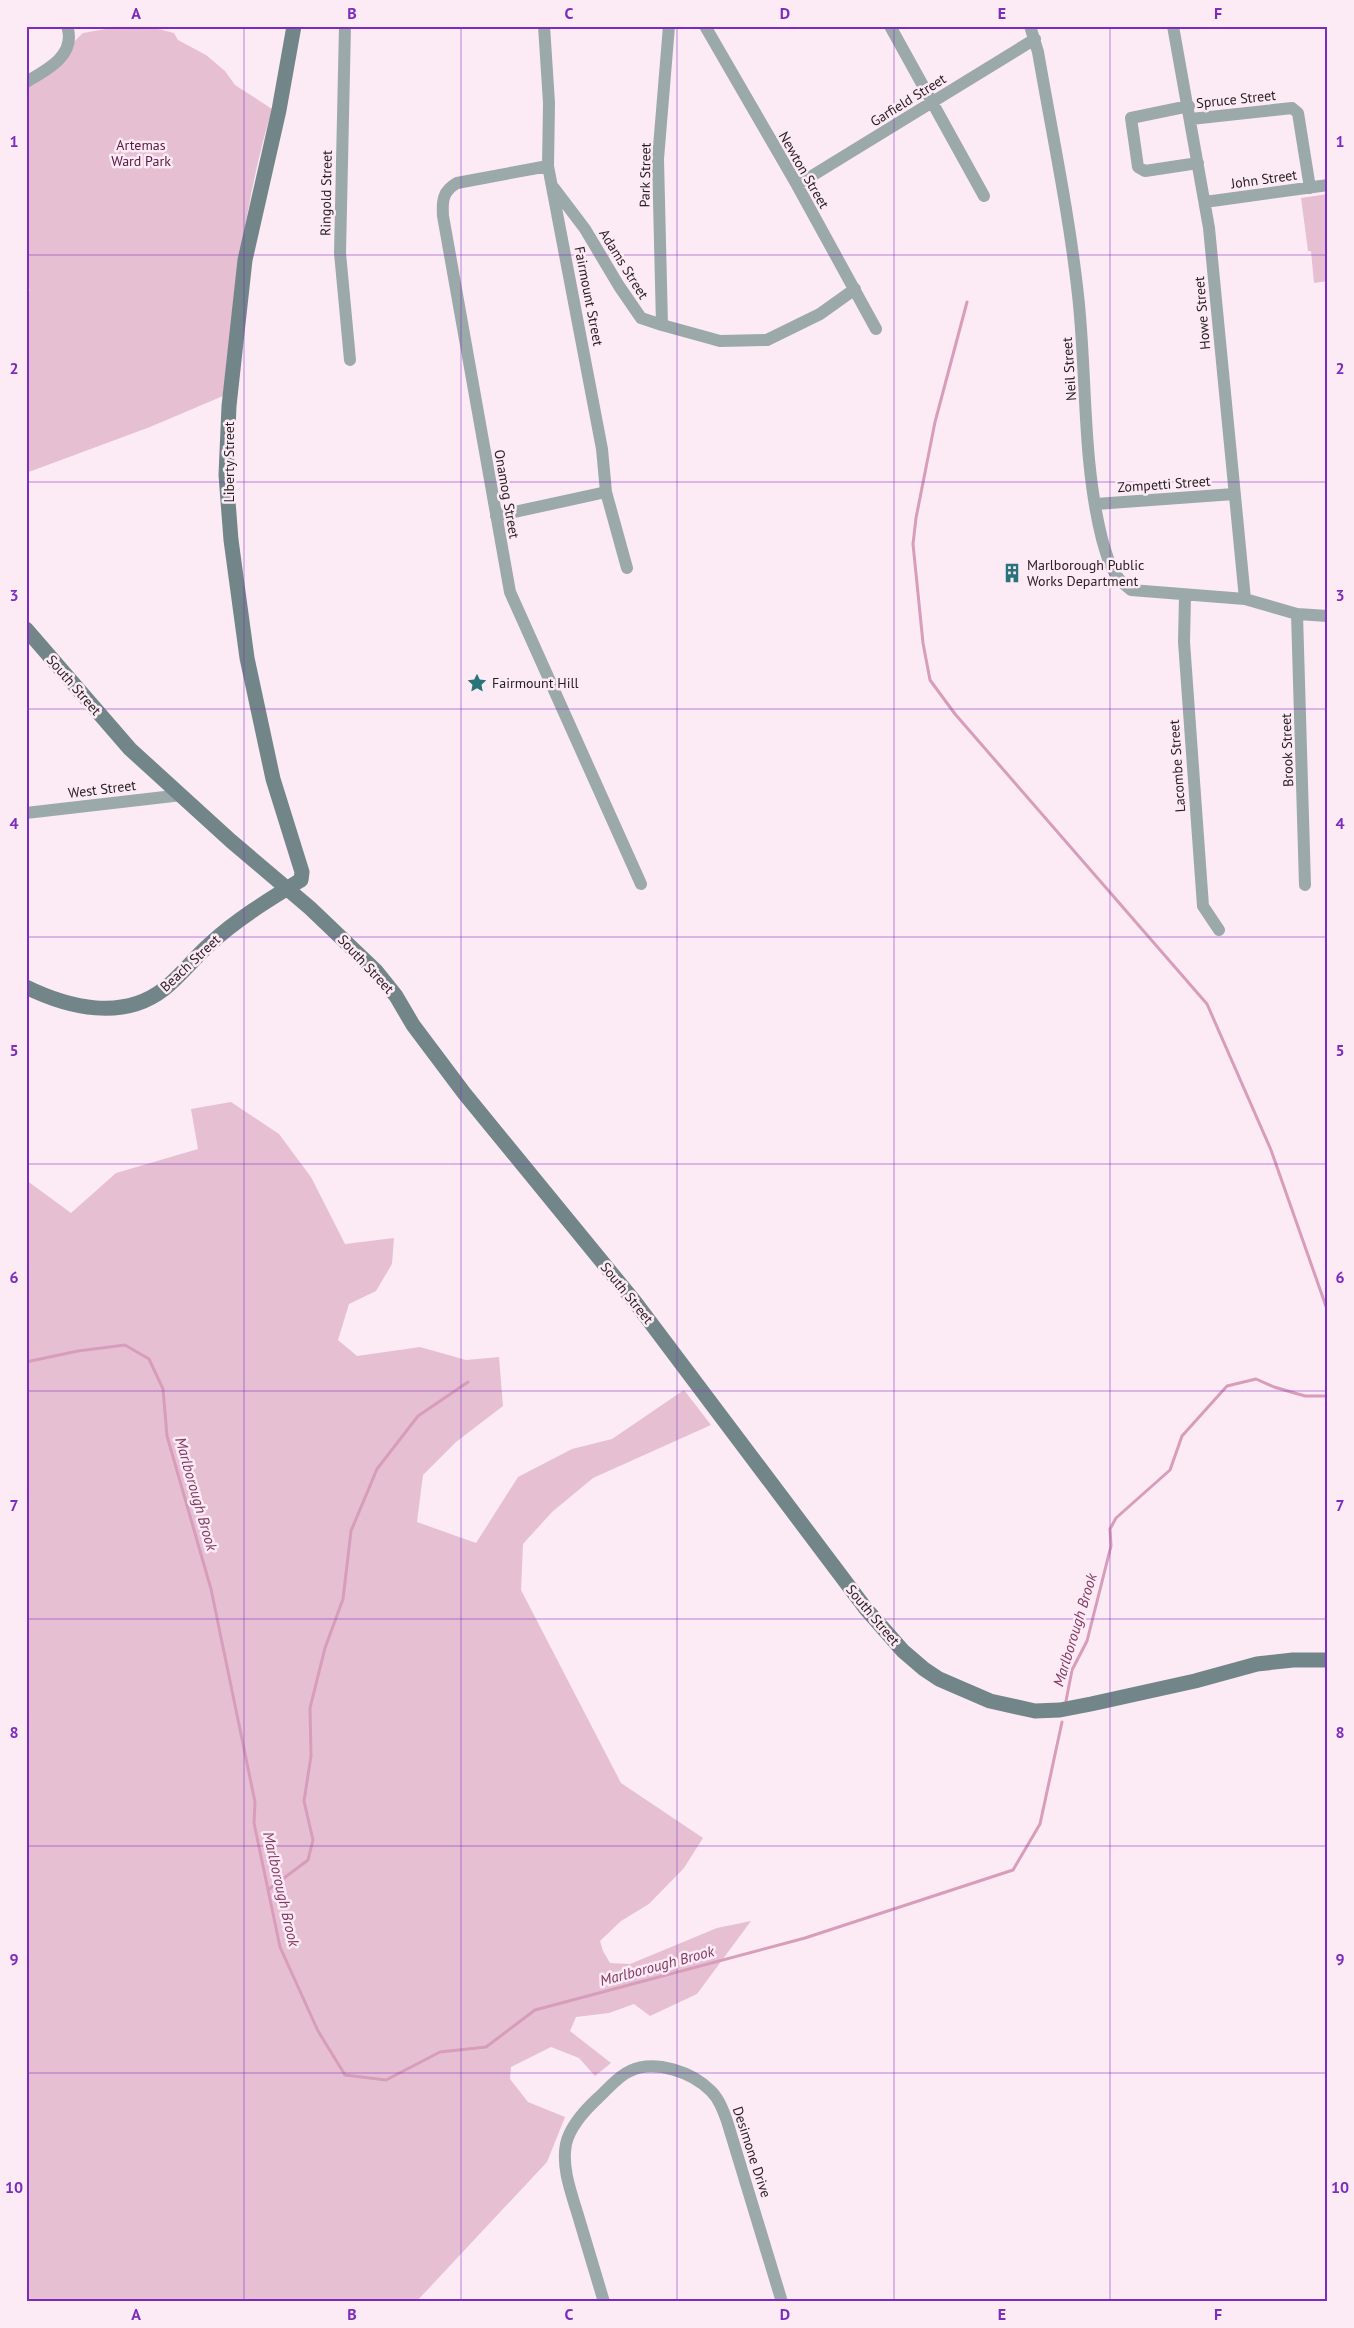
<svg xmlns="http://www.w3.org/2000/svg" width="1354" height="2328" font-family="'PT Sans',sans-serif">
  <rect width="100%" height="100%" fill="#fcebf4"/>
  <path fill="#e7bfd3" d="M123,26H146L174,33L178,40L206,55L225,71L235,85L272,109C244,203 234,299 223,396L150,427L26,473V293L30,290L26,285V88L83,33Z
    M1328,194V281L1314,283L1311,251H1308L1301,198Z
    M231,1102L279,1134L311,1177L345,1244L394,1238L392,1264L376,1291L349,1304L338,1340L357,1356L420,1347L466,1360L499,1357L503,1406L456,1442L423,1475L417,1522L476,1543L518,1477L572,1449L612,1439L684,1390L711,1425L593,1478L552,1512L523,1544L521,1590L621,1783L703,1838L684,1868L649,1904L621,1921L600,1941L603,1951L610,1963L630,1964L717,1928L751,1921L697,1994L650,2016L634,2004L609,2013L576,2017L570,2031L611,2063L595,2076L579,2058L551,2047L511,2067L510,2079L528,2102L565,2117L547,2162L416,2302H26V1180L71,1213L116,1173L198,1149L191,1109Z"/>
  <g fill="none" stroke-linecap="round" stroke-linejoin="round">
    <path stroke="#d79dbb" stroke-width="3" d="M967,302L935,422L916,518L913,544L923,643L930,680L955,714L1207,1004L1271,1150L1328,1312
      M26,1362L78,1351L125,1345L149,1359L163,1389L167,1436L211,1589L255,1802L254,1823L280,1947L318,2031L345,2075L386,2080L440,2052L486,2047L535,2010L805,1938L1013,1870L1040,1824L1062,1722
      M1066,1701L1072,1670L1087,1641L1111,1546L1110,1529L1116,1518L1170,1470L1182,1436L1227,1386L1256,1379L1274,1387L1305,1396H1328
      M268,1890L308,1860L313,1840L304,1801L311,1756L310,1708L325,1648L343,1599L351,1531L377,1469L418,1416L468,1382"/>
    <path stroke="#9ba9ab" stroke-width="12" d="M345,26L340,253L350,360
      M544,26L549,103L548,166L602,449L606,492L627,568
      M705,26L797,185L876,329
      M890,26L984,196
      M1030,26L1038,52C1052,133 1069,213 1078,295C1087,375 1082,460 1102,539C1108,561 1112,576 1131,590L1245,599L1297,614L1328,616
      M1173,26L1209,228L1245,599
      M26,82C47,70 77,55 67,26
      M1189,106L1131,118L1138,167L1145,171L1198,163
      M1191,119L1292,108L1298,113L1310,188
      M548,166L457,183C443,191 442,200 443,216L510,592L641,884
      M797,185L1035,39
      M554,188L585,229L619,286L641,318L662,325L720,341L767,340L820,314L855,289
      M1205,202L1328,185
      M662,325L658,159L669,26
      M1096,504L1234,494
      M496,516L606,492
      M1185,596L1184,642L1203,906L1219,930
      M1297,614L1305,885
      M26,813L182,795
      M604,2302C596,2275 588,2248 580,2222C573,2197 561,2170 566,2144C570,2126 585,2110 598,2098C608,2089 618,2076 630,2071C655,2059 692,2072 711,2091C719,2099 723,2110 727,2121L782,2302"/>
    <path stroke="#728689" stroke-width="15" d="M26,629L130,749L231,841L310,908L376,971L396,996L413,1025L464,1093L635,1302L866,1609L903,1651L924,1669L939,1679L990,1701L1035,1711L1060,1710L1091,1704L1195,1681L1257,1664L1293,1660H1328
      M26,987C69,1008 123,1021 164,989C181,976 194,958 210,944C237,919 270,899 301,880L302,872L273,779L247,658L231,540L226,475L229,406L245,260L279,110L294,26"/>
  </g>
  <path fill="none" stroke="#7b2cbf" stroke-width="1" stroke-opacity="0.55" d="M244,26V2302M461,26V2302M677,26V2302M894,26V2302M1110,26V2302M26,255H1328M26,482H1328M26,709H1328M26,937H1328M26,1164H1328M26,1391H1328M26,1619H1328M26,1846H1328M26,2073H1328"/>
  <defs>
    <symbol id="building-bare" viewBox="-9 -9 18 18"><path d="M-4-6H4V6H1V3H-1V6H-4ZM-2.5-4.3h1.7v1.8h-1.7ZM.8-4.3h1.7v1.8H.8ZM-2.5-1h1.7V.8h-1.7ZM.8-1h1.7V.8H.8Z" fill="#29737a" stroke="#fcebf4" stroke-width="2.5" paint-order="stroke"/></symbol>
    <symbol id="sight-bare" viewBox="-9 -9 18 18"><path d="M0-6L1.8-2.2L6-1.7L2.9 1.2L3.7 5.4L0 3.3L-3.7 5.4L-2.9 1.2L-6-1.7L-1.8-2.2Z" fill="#29737a" stroke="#fcebf4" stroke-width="2.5" paint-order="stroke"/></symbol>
  </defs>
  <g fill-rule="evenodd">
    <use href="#building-bare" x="998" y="559" width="28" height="28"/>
    <use href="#sight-bare" x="463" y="669" width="28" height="28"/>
  </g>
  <g text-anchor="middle" stroke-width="5" stroke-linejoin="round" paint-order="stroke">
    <g font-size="14" fill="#261c21" stroke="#fcebf4">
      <text transform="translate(1236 99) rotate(-6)" y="5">Spruce Street</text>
      <text transform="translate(908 100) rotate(-32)" y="5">Garfield Street</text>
      <text transform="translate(804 170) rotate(60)" y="5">Newton Street</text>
      <text transform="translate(645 175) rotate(-89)" y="5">Park Street</text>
      <text transform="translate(1264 179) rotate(-8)" y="5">John Street</text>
      <text transform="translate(326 193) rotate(-89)" y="5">Ringold Street</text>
      <text transform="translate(624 264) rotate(58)" y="5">Adams Street</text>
      <text transform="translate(589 296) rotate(79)" y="5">Fairmount Street</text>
      <text transform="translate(1202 313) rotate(-95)" y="5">Howe Street</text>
      <text transform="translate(1069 369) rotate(-94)" y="5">Neil Street</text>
      <text transform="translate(229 462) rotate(-90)" y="5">Liberty Street</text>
      <text transform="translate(1164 484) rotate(-4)" y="5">Zompetti Street</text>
      <text transform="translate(507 494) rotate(80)" y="5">Onamog Street</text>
      <text transform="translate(74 685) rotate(49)" y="5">South Street</text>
      <text transform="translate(1287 750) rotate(-92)" y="5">Brook Street</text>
      <text transform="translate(1177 766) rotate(-94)" y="5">Lacombe Street</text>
      <text transform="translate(102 789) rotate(-7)" y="5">West Street</text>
      <text transform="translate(190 963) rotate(-43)" y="5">Beach Street</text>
      <text transform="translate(366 964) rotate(47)" y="5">South Street</text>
      <text transform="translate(627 1293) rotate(51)" y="5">South Street</text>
      <text transform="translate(873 1615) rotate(50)" y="5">South Street</text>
      <text transform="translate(752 2152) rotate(72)" y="5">Desimone Drive</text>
    </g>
    <g font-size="14" fill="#5b1741" stroke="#fcebf4">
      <text x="141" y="150">Artemas<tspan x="141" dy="16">Ward Park</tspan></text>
    </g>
    <g font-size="14" fill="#261c21" stroke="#fcebf4" text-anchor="start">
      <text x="1027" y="570">Marlborough Public<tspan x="1027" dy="16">Works Department</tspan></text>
      <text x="492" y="688">Fairmount Hill</text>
    </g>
    <g font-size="15" font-style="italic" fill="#803962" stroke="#fcebf4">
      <text transform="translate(196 1494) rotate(74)" y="5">Marlborough Brook</text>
      <text transform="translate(1075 1630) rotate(-73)" y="5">Marlborough Brook</text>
      <text transform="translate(281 1889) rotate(77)" y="5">Marlborough Brook</text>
      <text transform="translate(657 1966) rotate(-15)" y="5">Marlborough Brook</text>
    </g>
  </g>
  <rect width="1354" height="2328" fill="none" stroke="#fcebf4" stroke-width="55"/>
  <rect x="28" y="28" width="1298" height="2272" fill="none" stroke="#7b2cbf" stroke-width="2"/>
  <g font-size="16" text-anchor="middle" font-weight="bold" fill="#7b2cbf">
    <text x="136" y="19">A</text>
    <text x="352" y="19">B</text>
    <text x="569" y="19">C</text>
    <text x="785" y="19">D</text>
    <text x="1002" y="19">E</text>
    <text x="1218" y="19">F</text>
    <text x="14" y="147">1</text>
    <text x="1340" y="147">1</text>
    <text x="14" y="374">2</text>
    <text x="1340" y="374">2</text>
    <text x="14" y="601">3</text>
    <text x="1340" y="601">3</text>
    <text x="14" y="829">4</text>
    <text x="1340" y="829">4</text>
    <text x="14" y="1056">5</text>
    <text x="1340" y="1056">5</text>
    <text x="14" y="1283">6</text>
    <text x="1340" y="1283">6</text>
    <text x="14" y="1511">7</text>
    <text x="1340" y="1511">7</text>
    <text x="14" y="1738">8</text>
    <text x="1340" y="1738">8</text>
    <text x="14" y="1965">9</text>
    <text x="1340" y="1965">9</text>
    <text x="14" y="2193">10</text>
    <text x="1340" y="2193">10</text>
    <text x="136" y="2320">A</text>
    <text x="352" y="2320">B</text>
    <text x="569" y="2320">C</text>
    <text x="785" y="2320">D</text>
    <text x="1002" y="2320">E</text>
    <text x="1218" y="2320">F</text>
  </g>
</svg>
